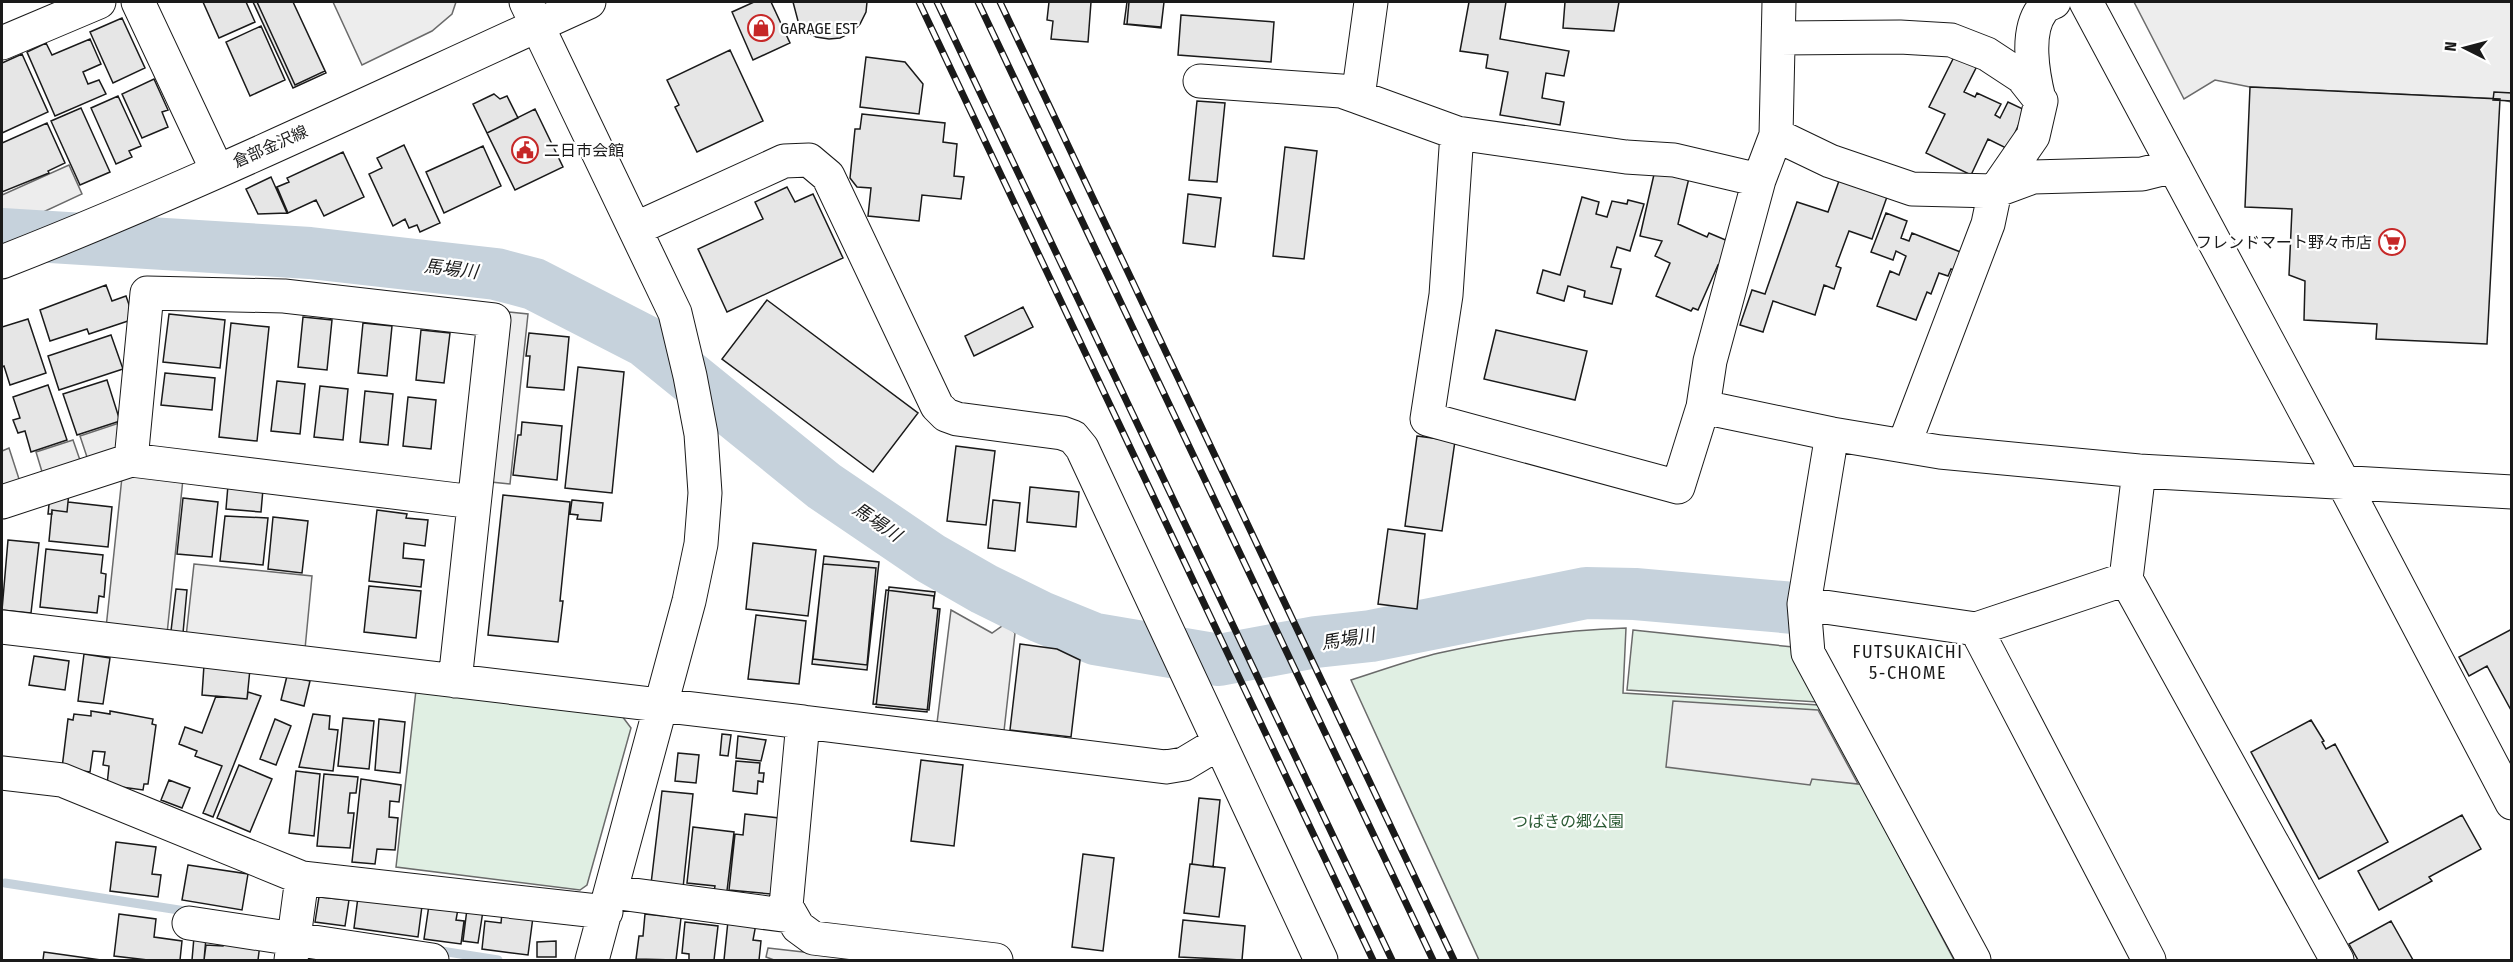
<svg xmlns="http://www.w3.org/2000/svg" width="2513" height="962" font-family="'Fira Sans Condensed','Noto Sans JP',sans-serif">
  <rect width="100%" height="100%" fill="#fff"/>
  <path fill="#e0efe3" stroke="#6a6a6a" stroke-width="1.5" d="M1626,628L1623,693L1819,705L1954,960H1479L1351,680C1380,671 1409,660 1439,653C1501,639 1563,630 1626,628Z
    M1633,630L1793,647L1817,702L1627,690Z
    M416,690L619,712L631,728L587,885L580,890L396,867Z"/>
  <path fill="#ededed" stroke="#6a6a6a" stroke-width="1.5" d="M333,2H456L452,14L432,31L362,65Z
    M2134,2H2511V102L2500,99L2250,87L2215,80L2184,99Z
    M69,165L82,194L39,214L2,212V195Z
    M509,312L528,314L510,484L491,482Z
    M122,422L119,444L111,453L88,460L80,436Z
    M73,440L81,463L43,475L36,452Z
    M9,448L20,482L2,488V451Z
    M132,474L183,479L167,634L106,628L122,477Z
    M194,564L312,576L305,649L186,637Z
    M951,610L992,633L1005,624L1015,633L1004,731L937,723Z
    M1673,701L1818,710L1858,784L1812,779L1810,785L1666,767Z
    M768,948L874,960H774L766,957Z"/>
  <g fill="none" stroke-linecap="round" stroke-linejoin="round">
    <path stroke="#c6d2dc" stroke-width="9" d="M5,883L192,912
      M435,950L498,960"/>
    <path stroke="#c6d2dc" stroke-width="52" d="M2,234L310,253L496,274L534,284L645,341L824,486L930,558L984,589L1041,617L1095,639L1219,660L1316,642L1371,636L1586,593L1635,594L1794,608"/>
  </g>
  <path fill="#e6e6e6" stroke="#1a1a1a" stroke-width="1.5" d="M203,2H246L255,22L219,38Z
    M253,2H293L326,73L293,88Z
    M257,2H293L325,71L295,85Z
    M754,2H771L790,43L753,60L732,12Z
    M793,2H867L866,12L860,24L852,32L840,38L829,39L816,37L806,31L798,21Z
    M1049,2H1091L1088,42L1051,39L1053,21L1047,20Z
    M1127,2H1164L1161,28L1124,24Z
    M1129,2H1164L1161,27L1127,24Z
    M1469,2H1506L1500,39L1569,51L1564,76L1546,73L1542,98L1564,102L1560,125L1500,115L1508,72L1486,68L1488,55L1460,51Z
    M1565,2H1619L1614,31L1563,28Z
    M1181,15L1274,22L1271,62L1178,55Z
    M122,18L145,68L113,83L90,32Z
    M261,26L285,80L250,96L226,42Z
    M90,39L101,64L83,72L88,84L99,80L106,94L55,116L27,52L46,43L52,55Z
    M730,50L763,121L697,152L675,107L679,105L667,80Z
    M1956,53L1978,64L1964,92L1975,97L1977,93L2001,104L1995,115L2000,118L2008,102L2025,110L2008,149L1988,139L1971,175L1926,153L1945,114L1929,107Z
    M22,54L48,112L2,133V63Z
    M866,57L905,62L923,84L919,114L860,107Z
    M154,79L168,110L162,112L168,127L142,138L122,94Z
    M2250,87L2500,99L2487,344L2376,339L2377,324L2304,320L2305,281L2289,275L2292,209L2245,207Z
    M2494,92L2512,93V101L2493,100Z
    M494,94L500,99L507,96L518,118L487,133L473,104Z
    M118,96L141,146L129,151L132,157L116,164L91,108Z
    M1197,101L1225,103L1217,182L1189,180Z
    M81,108L110,172L80,185L51,121Z
    M535,109L563,167L515,190L487,133Z
    M862,114L945,123L943,142L957,144L954,176L964,177L961,199L922,195L919,221L868,216L871,188L857,187L850,178L855,129H860Z
    M47,123L65,163L48,171L49,173L2,192V143Z
    M404,145L440,223L420,232L417,225L409,228L405,219L393,226L369,174L382,168L377,158Z
    M483,146L501,186L444,213L426,172Z
    M1285,147L1317,151L1304,259L1273,256Z
    M343,152L364,197L324,216L316,200L288,213L277,187L289,182L287,178Z
    M1655,170L1689,178L1678,224L1707,237L1709,233L1728,241L1725,268L1718,265L1698,310L1693,308L1691,311L1656,296L1670,263L1655,256L1662,241L1640,236Z
    M271,177L287,213L258,214L246,189Z
    M1840,178L1888,194L1872,239L1849,231L1836,266L1841,268L1834,289L1824,285L1815,315L1773,301L1763,332L1740,325L1752,290L1765,294L1797,202L1828,212Z
    M1840,178L1888,194L1872,239L1849,231L1836,266L1841,268L1834,289L1824,285L1815,315L1773,301L1763,332L1740,325L1752,290L1765,294L1797,202L1828,212Z
    M787,187L795,202L813,194L843,258L727,312L698,249L763,219L755,202Z
    M1188,194L1221,198L1215,247L1183,243Z
    M1582,197L1599,202L1596,214L1607,217L1612,201L1627,204L1628,200L1644,204L1630,251L1617,247L1611,267L1621,269L1612,304L1584,297L1585,291L1568,286L1564,301L1537,293L1543,270L1560,275Z
    M1886,213L1907,221L1901,238L1909,241L1912,233L1963,253L1957,271L1951,269L1948,276L1939,273L1931,294L1927,292L1916,320L1877,306L1890,271L1899,275L1906,256L1896,251L1893,260L1871,252Z
    M106,285L112,301L126,296L134,319L89,334L87,329L50,341L40,310Z
    M767,300L918,413L873,472L722,359Z
    M1023,307L1033,327L974,356L965,336Z
    M169,314L225,320L220,368L163,362Z
    M303,317L332,320L327,370L298,367Z
    M28,319L46,373L10,385L4,366L2,367V327Z
    M231,323L269,327L257,441L219,437Z
    M363,323L392,326L387,376L358,373Z
    M421,330L450,333L444,383L416,380Z
    M1496,330L1587,351L1575,400L1484,379Z
    M529,333L569,337L564,390L527,387L530,356H526Z
    M111,335L123,369L59,390L48,356Z
    M578,367L624,372L612,493L565,488Z
    M165,373L215,378L212,410L161,405Z
    M107,380L120,421L77,435L63,394Z
    M277,381L305,384L300,434L271,431Z
    M48,385L67,440L31,452L25,431L18,433L13,420L20,418L13,397Z
    M320,386L348,389L343,440L314,437Z
    M365,391L393,394L388,445L360,442Z
    M408,397L436,400L431,449L403,446Z
    M522,422L562,426L557,480L513,475L518,435H521Z
    M1417,436L1455,441L1442,531L1405,526Z
    M956,446L995,451L986,525L947,521Z
    M228,485L263,489L261,512L226,509Z
    M1030,487L1079,492L1076,527L1027,522Z
    M69,492L67,512L52,510V514H48L50,495Z
    M503,495L570,502L560,601H563L558,642L488,635Z
    M183,498L218,502L212,557L177,554Z
    M572,500L603,503L601,521L577,519L578,515L570,514Z
    M993,500L1020,503L1015,551L988,548Z
    M68,502L112,507L108,547L49,541L52,510L67,512Z
    M377,510L407,514L406,518L428,520L425,546L404,543L403,558L424,560L421,587L369,581Z
    M225,516L268,518L263,565L220,561Z
    M273,517L308,521L302,573L268,569Z
    M1388,529L1425,534L1417,609L1378,604Z
    M8,540L39,543L31,613L2,610Z
    M753,543L816,550L808,616L746,609Z
    M46,549L103,555L101,573L106,574L104,597L99,596L97,613L40,607Z
    M824,556L879,562L867,670L812,664Z
    M823,564L876,568L867,665L813,659Z
    M369,586L421,591L416,638L364,632Z
    M889,587L935,592L933,608L938,609L927,712L876,707Z
    M176,589L187,590L183,633L171,631Z
    M886,590L934,596L933,608L940,609L929,710L873,704Z
    M756,615L806,621L799,684L748,679Z
    M2512,629V712L2487,666L2469,676L2459,657Z
    M1020,644L1057,649L1080,660L1071,737L1010,730Z
    M84,654L110,658L103,704L78,701Z
    M34,656L69,661L65,690L29,685Z
    M204,665L250,669L247,699L202,695Z
    M287,676L310,681L304,706L281,700Z
    M248,692L261,696L213,817L203,813L222,766L195,756L197,751L179,744L185,727L202,733L216,696L247,699Z
    M91,711L110,714V711L153,719L152,724L156,725L148,784H144L143,790L107,785L109,766L103,765L105,752L93,751L90,772L62,768L68,719L73,720L74,714L91,716Z
    M313,714L330,716L329,729L338,730L333,771L299,767Z
    M343,718L374,721L369,769L338,766Z
    M275,719L291,726L276,765L260,759Z
    M379,719L405,722L400,773L375,770Z
    M2311,720L2324,741L2322,742L2326,749L2335,744L2388,842L2319,879L2251,752Z
    M722,734L731,735L728,756L720,755Z
    M738,736L766,740L761,761L736,758Z
    M678,753L699,755L696,783L675,781Z
    M921,760L963,765L954,846L911,841Z
    M736,761L760,763L759,773H764L763,782L758,781L757,794L733,791Z
    M239,765L272,779L250,832L217,818Z
    M296,771L320,774L314,836L289,833Z
    M324,774L358,777L356,793H350L348,813H354L350,848L317,846Z
    M361,779L401,785L399,802L390,801L389,817L398,818L395,850L377,849L375,864L352,862Z
    M169,780L190,788L182,808L161,800Z
    M662,791L693,794L683,888L651,884Z
    M1199,798L1220,800L1213,867L1192,864Z
    M745,814L779,818L771,894L729,890L735,834L743,835Z
    M2462,815L2481,849L2429,877L2432,881L2379,910L2358,871Z
    M693,827L734,832L726,899L713,897L715,886L687,883Z
    M116,842L156,847L152,874L161,875L158,897L110,891Z
    M1083,854L1114,858L1103,951L1072,947Z
    M1190,864L1225,868L1219,917L1184,913Z
    M188,865L248,874L242,910L182,900Z
    M319,897L349,900L345,926L315,922Z
    M358,897L422,906L418,937L354,928Z
    M429,905L458,909L456,920L464,921L461,944L424,939Z
    M467,909L483,911L478,943L463,941Z
    M502,913L533,917L528,955L482,949L485,921L501,923Z
    M119,914L156,919L154,937L182,941L180,960H148L114,956Z
    M645,914L681,918L676,960L636,959L639,936H643Z
    M1183,920L1245,926L1242,960L1179,957Z
    M728,921L756,924L753,940L761,941L759,960H724Z
    M2391,921L2413,960H2358L2349,944Z
    M685,922L718,926L714,960H689V954L682,953Z
    M194,937L206,938L204,960H192Z
    M224,940L260,944L258,960H204L206,945L223,946Z
    M556,941V957H537V942Z
    M44,952L101,960H43Z"/>
  <g fill="none" stroke-linecap="round" stroke-linejoin="round">
    <defs>
      <path id="minor" d="M138,2L217,170
        M526,2L675,313L690,376L701,434L705,493L701,544L689,601L592,960
        M1371,2L1358,97L1457,133L1626,157L1674,160L1759,180
        M1779,2L1776,135L1759,180L1710,361L1703,407L1832,434L1940,452L2139,471L2512,492
        M2086,2L2343,482L2512,803
        M1780,38L1900,37L1951,40L1987,54L2022,77L2041,101L2033,136L1995,191L1988,224L1904,445
        M2,43L99,2
        M1200,81L1341,91L1358,97
        M2039,99C2033,75 2025,32 2042,10C2044,6 2050,4 2054,2
        M1457,133L1446,295L1427,419L1678,487L1703,407
        M1776,135L1830,161L1912,189L1995,191L2033,177L2142,174L2174,166
        M635,229L784,161L809,160L828,176L937,406L946,415L957,419L1062,433L1073,437L1082,448L1321,960
        M1832,434L1804,604L1976,629L2126,579L2337,960
        M131,460L147,293L284,296L494,320L455,681
        M2,502L131,460L474,502
        M2126,579L2139,471
        M1804,604L1808,653L1974,960
        M2,627L803,722L786,906L798,927L813,938L996,960
        M1976,629L2149,960
        M803,722L1166,767L1184,764L1219,743
        M2,773L62,780L302,878L606,912
        M612,892L790,916
        M189,923L432,960
        M291,960L302,878"/>
      <path id="major" d="M2,262C201,184 394,90 589,2"/>
    </defs>
    <use href="#minor" stroke="#1a1a1a" stroke-width="35"/>
    <use href="#major" stroke="#1a1a1a" stroke-width="35"/>
    <use href="#minor" stroke="#fff" stroke-width="33"/>
    <use href="#major" stroke="#fff" stroke-width="33"/>
    <defs>
      <path id="rail" d="M919,2L1373,960
        M937,2L1392,960
        M978,2L1433,960
        M1000,2L1454,960"/>
    </defs>
    <use href="#rail" stroke="#1a1a1a" stroke-width="7"/>
    <use href="#rail" stroke="#fff" stroke-width="4.5" stroke-dasharray="14" stroke-linecap="butt"/>
  </g>
  <defs>
    <symbol id="shop-ring" viewBox="-11 -11 22 22"><circle r="9.5" fill="#fff" stroke="#c62828" stroke-width="1.5"/><path d="M-5-2.5h2.3a2.7 3.5 0 0 1 5.4 0H5L5.5 6h-11ZM-1.5-2.5h3a1.5 2.3 0 0 0-3 0Z" fill="#c62828"/></symbol>
    <symbol id="civic-ring" viewBox="-11 -11 22 22"><circle r="9.5" fill="#fff" stroke="#c62828" stroke-width="1.5"/><path d="M-.6-6.5H3V-4.5H.6V-3L4-1V1h2V6H-6V1h2V-1L-.6-3ZM-1.2 2.5V6h2.4V2.5Z" fill="#c62828"/></symbol>
    <symbol id="supermarket-ring" viewBox="-11 -11 22 22"><circle r="9.5" fill="#fff" stroke="#c62828" stroke-width="1.5"/><path d="M-6-5.5h2.5l.6 2H6L4.5 2H-2.5L-4.4-4H-6ZM-1.5 3.2a1.3 1.3 0 1 0 .1 0ZM3 3.2a1.3 1.3 0 1 0 .1 0Z" fill="#c62828"/></symbol>
  </defs>
  <g fill-rule="evenodd">
    <use href="#shop-ring" x="746" y="13" width="30" height="30"/>
    <use href="#civic-ring" x="510" y="135" width="30" height="30"/>
    <use href="#supermarket-ring" x="2377" y="227" width="30" height="30"/>
  </g>
  <g text-anchor="middle" stroke-width="4.5" stroke-linejoin="round" paint-order="stroke">
    <g font-size="16" fill="#1a1a1a" stroke="#fff" text-anchor="start">
      <text x="780" y="34">GARAGE EST</text>
      <text x="544" y="156">二日市会館</text>
      <text x="2372" y="248" text-anchor="end">フレンドマート野々市店</text>
    </g>
    <g font-size="16" fill="#1a1a1a" stroke="#fff">
      <text transform="translate(270 146) rotate(-24)" y="6">倉部金沢線</text>
    </g>
    <g font-size="16" fill="#2b5a34" stroke="#fff">
      <text x="1568" y="827">つばきの郷公園</text>
    </g>
    <g font-size="18" font-style="italic" fill="#1a1a1a" stroke="#fff">
      <text transform="translate(451 269) rotate(7)" y="6">馬場川</text>
      <text transform="translate(877 522) rotate(34)" y="6">馬場川</text>
      <text transform="translate(1348 639) rotate(-9)" y="6">馬場川</text>
    </g>
    <g font-size="18" letter-spacing="1.5" fill="#1a1a1a" stroke="#fff">
      <text x="1908" y="658">FUTSUKAICHI<tspan x="1908" dy="21">5-CHOME</tspan></text>
    </g>
  </g>
  <rect width="2513" height="962" fill="none" stroke="#1a1a1a" stroke-width="6"/>
  <g transform="translate(2465 48) rotate(276)" stroke="#ffffff" stroke-width="4.5" paint-order="stroke">
  <path d="M0-4.5L10 22L0 15L-10 22Z" fill="#1a1a1a"/>
  <text y="-9" font-size="16" font-weight="bold" text-anchor="middle" fill="#1a1a1a">N</text>
  </g>
</svg>
